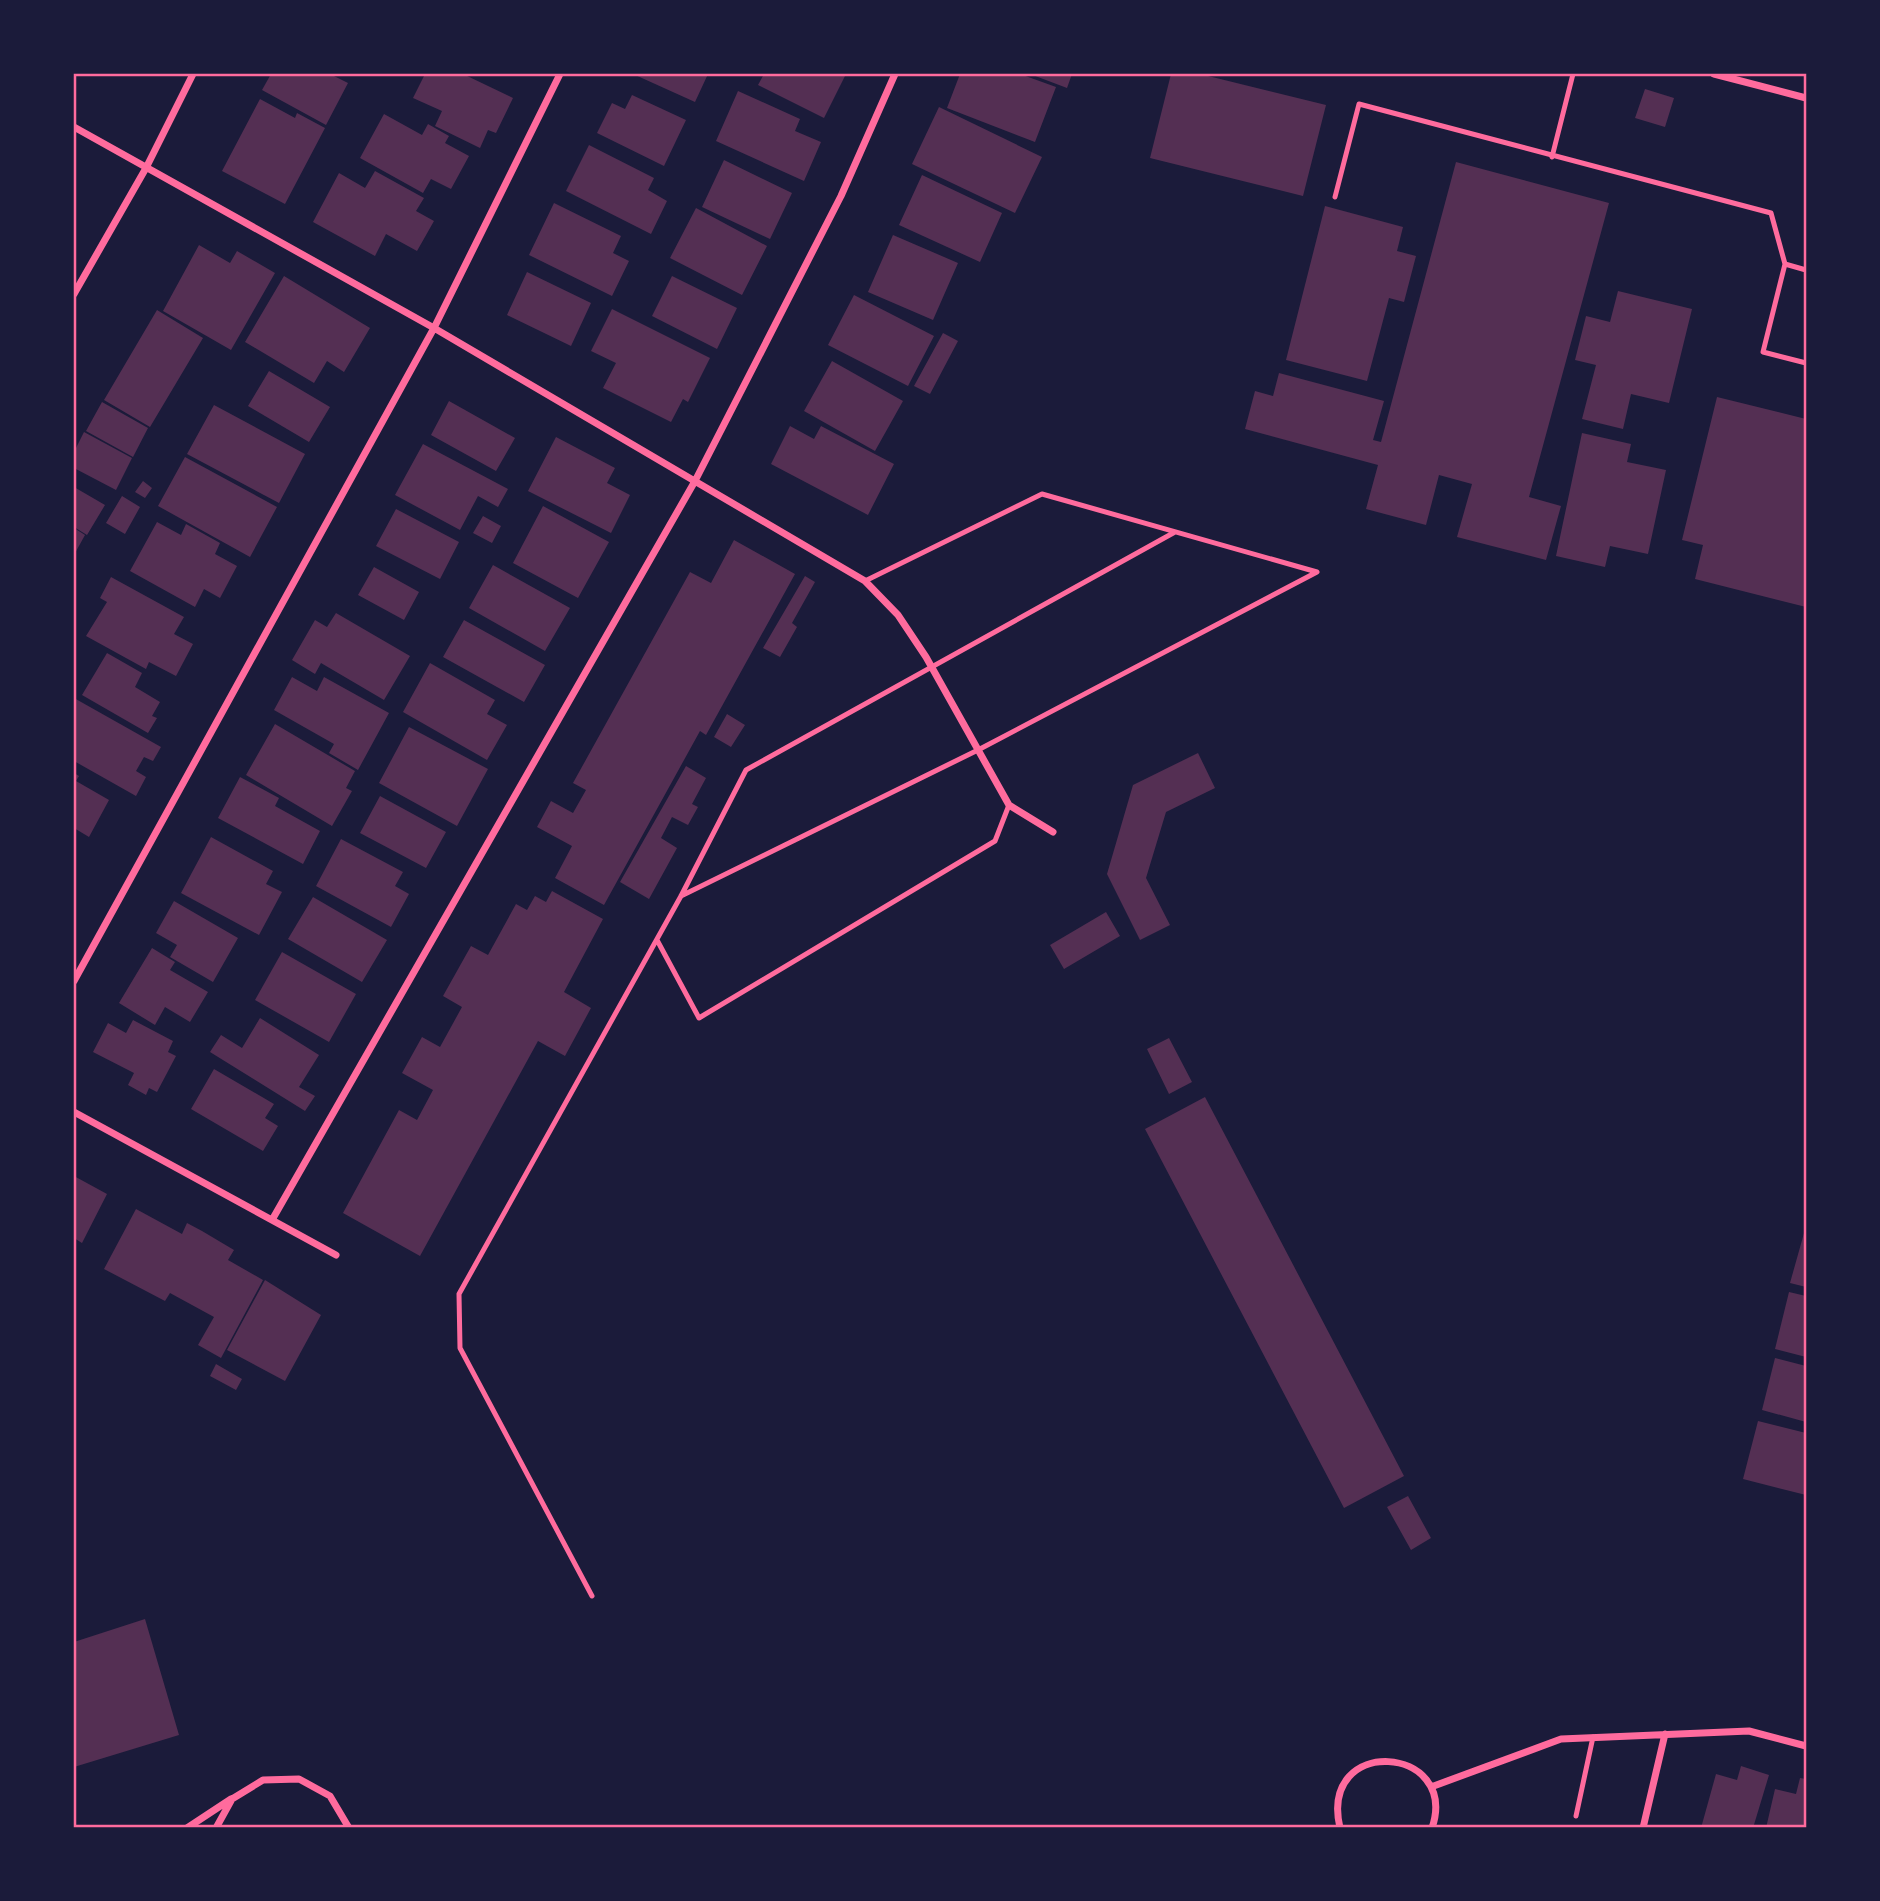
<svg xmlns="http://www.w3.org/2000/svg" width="1880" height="1901" font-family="'Open Sans',sans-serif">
  <rect width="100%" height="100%" fill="#1b1b3a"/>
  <path fill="#542f53" d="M271,74H330L348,83L326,125L262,90Z
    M425,74H463L513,98L496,133L488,130L480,148L435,126L442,111L413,98Z
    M633,74H708L695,102Z
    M764,74H846L824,118L758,85Z
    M960,74H1020L1056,87L1035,142L947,108Z
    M1030,74H1072L1067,88Z
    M1171,74H1200L1326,105L1303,196L1150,158Z
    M1645,89L1674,98L1665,127L1635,118Z
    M738,91L800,119L795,131L821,142L804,181L716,141Z
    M632,95L686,120L664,166L597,133L612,103L625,109Z
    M260,99L295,118L297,113L325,128L285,204L222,171Z
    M939,107L1042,157L1015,213L912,164Z
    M384,114L422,135L428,124L449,136L445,143L469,156L451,189L431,179L423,193L360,158Z
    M589,145L654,178L648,190L667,201L651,234L566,191Z
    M724,160L792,193L770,239L702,207Z
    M1456,162L1609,203L1529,497L1561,506L1546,560L1457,537L1472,484L1439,475L1426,525L1366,509L1378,465L1245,429L1255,391L1273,396L1279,373L1384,401L1373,440L1381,442Z
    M375,171L424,198L416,211L434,221L417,251L386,234L375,256L313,222L339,173L365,188Z
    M922,175L1002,213L980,262L899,225Z
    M554,203L621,236L613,253L629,261L612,296L529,255Z
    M1325,206L1403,227L1397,251L1416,256L1404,302L1389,298L1367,381L1286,360Z
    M696,208L767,246L742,295L670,258Z
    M893,235L958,263L933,320L868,292Z
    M199,245L230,263L237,251L275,273L231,350L163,311Z
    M527,272L591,303L571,346L507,315Z
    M284,276L370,328L344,372L327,361L314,383L245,342Z
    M672,276L737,308L717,349L652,316Z
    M1618,291L1692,309L1669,403L1631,394L1623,429L1582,419L1596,365L1575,360L1586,316L1610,322Z
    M854,295L934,336L908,386L828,345Z
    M612,309L710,358L688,402L683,399L671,422L603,388L616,363L591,351Z
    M157,310L203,338L150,427L104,400Z
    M943,333L958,341L930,394L914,386Z
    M832,361L903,401L875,451L804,411Z
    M269,371L330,407L309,442L248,406Z
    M1717,397L1806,419V607L1695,579L1703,545L1682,540Z
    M449,401L515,438L496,471L431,435Z
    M102,402L148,428L133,457L86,431Z
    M214,405L305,454L279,503L187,454Z
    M790,426L814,439L821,426L894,464L868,515L771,464Z
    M84,432L132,458L116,490L74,468V452Z
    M1582,433L1631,444L1627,462L1666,470L1648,554L1610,546L1605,567L1556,556Z
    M556,437L615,468L607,483L630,495L611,533L528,491Z
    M423,444L508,489L498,507L478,496L460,530L395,495Z
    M185,457L277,507L250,557L158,506Z
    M143,481L152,488L145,498L135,492Z
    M74,487L105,505L87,535L74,527Z
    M122,496L140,507L125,534L106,523Z
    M543,506L609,542L578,598L513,563Z
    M396,509L459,542L440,579L376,546Z
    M483,516L501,526L492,543L473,533Z
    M157,522L181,535L186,524L220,543L215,554L237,566L220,598L204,589L195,607L130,571Z
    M74,528L85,535L74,555Z
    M734,540L795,574L706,735L700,731L604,905L555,878L572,846L537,827L551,801L573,813L586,790L573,783L690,572L711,583Z
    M493,565L570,608L545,651L469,608Z
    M374,567L419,592L404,620L358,595Z
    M805,576L815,582L792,623L797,627L780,657L763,648Z
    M111,577L184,617L174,634L193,644L176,676L149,662L146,669L86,636L107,602L100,598Z
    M336,613L410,656L384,700L321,663L315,674L292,660L315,620L327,627Z
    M464,620L545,665L524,702L443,657Z
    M107,653L142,673L135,687L160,702L152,716L157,718L148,733L82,695Z
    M430,663L495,700L487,714L507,725L487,760L403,712Z
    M292,677L317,691L324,677L389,713L358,770L329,753L334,744L274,710Z
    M74,698L161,747L153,761L144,757L136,771L146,777L136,796L74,761Z
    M727,714L745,725L731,747L714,737Z
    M275,724L355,771L346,788L352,791L332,826L246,775Z
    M409,727L488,769L457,826L379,783Z
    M1198,753L1215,788L1166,812L1146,878L1170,925L1140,940L1107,874L1133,785Z
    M686,766L706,778L692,804L698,807L688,825L672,817L661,838L677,848L649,899L620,882Z
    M74,773L79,776L76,781L109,800L89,837L74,828Z
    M240,777L279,798L275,806L320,831L303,864L218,818Z
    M380,796L446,832L426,868L360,833Z
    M211,837L273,871L266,884L282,892L259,935L181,893Z
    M341,839L403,872L395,886L409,894L391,927L316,886Z
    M552,891L603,919L564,992L591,1008L565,1056L538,1041L420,1256L343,1213L399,1110L417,1120L433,1090L402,1073L422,1037L440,1047L462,1007L443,996L471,946L488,955L516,904L527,910L535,896L546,902Z
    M313,897L387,940L362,982L288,939Z
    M174,901L238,938L213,982L170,957L177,945L156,933Z
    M1106,912L1120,936L1064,969L1050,945Z
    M152,948L175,962L170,970L208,992L190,1022L165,1007L155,1025L119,1003Z
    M282,952L356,994L329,1042L255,1000Z
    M260,1018L319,1055L299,1087L315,1096L305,1111L210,1052L221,1035L242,1048Z
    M133,1020L173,1041L168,1052L176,1056L157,1092L149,1088L146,1095L128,1085L134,1073L93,1052L108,1023L126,1033Z
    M1169,1038L1192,1082L1169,1094L1147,1049Z
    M214,1069L274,1104L265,1118L278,1126L263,1151L191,1109Z
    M1205,1097L1404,1476L1344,1508L1145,1129Z
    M74,1176L107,1194L82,1243L74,1238Z
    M136,1209L182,1234L187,1223L202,1231L234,1250L228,1260L263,1280L221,1358L198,1345L214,1317L170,1293L165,1301L104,1269Z
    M1806,1226V1287L1790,1283Z
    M265,1280L321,1315L285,1381L227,1350Z
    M1789,1292L1806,1296V1357L1775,1349Z
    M1775,1358L1806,1366V1422L1762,1410Z
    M216,1364L242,1379L236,1390L210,1376Z
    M1758,1421L1806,1433V1495L1743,1479Z
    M1408,1496L1431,1538L1411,1550L1387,1507Z
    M145,1619L179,1735L74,1767V1642Z
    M1741,1766L1769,1775L1753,1828H1701L1716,1774L1737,1780Z
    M1800,1778L1806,1779V1828H1766L1775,1789L1796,1794Z"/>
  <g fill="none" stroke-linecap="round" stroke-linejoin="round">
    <path stroke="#ff6b9d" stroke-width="5" d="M1552,157L1573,74
      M1335,197L1359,104L1771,213L1785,264L1763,352L1806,363
      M1785,264L1806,270
      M681,896L978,750L1317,572L1042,494L865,581
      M657,940L699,1018L995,841L1009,805
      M592,1596L460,1348L459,1294L681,896L746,770L1175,532
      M1576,1816L1593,1737"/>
    <path stroke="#ff6b9d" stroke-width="7" d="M1714,74L1806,98
      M74,127L434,328L865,581L898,615L926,657L1009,805L1053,832
      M74,294L146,168L193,74
      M74,981L434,328L560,74
      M74,1112L336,1255
      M272,1220L695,481L841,196L895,74
      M1431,1787L1561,1739L1749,1731L1806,1746
      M187,1828L231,1799
      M216,1828L232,1799L263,1780L299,1779L330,1796L349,1828
      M1340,1828C1318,1734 1460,1745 1432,1828
      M1643,1828L1665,1734"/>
  </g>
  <rect width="1880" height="1901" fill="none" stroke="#1b1b3a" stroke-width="150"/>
  <rect x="75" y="75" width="1730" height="1751" fill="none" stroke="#ff6b9d" stroke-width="2.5"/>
</svg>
